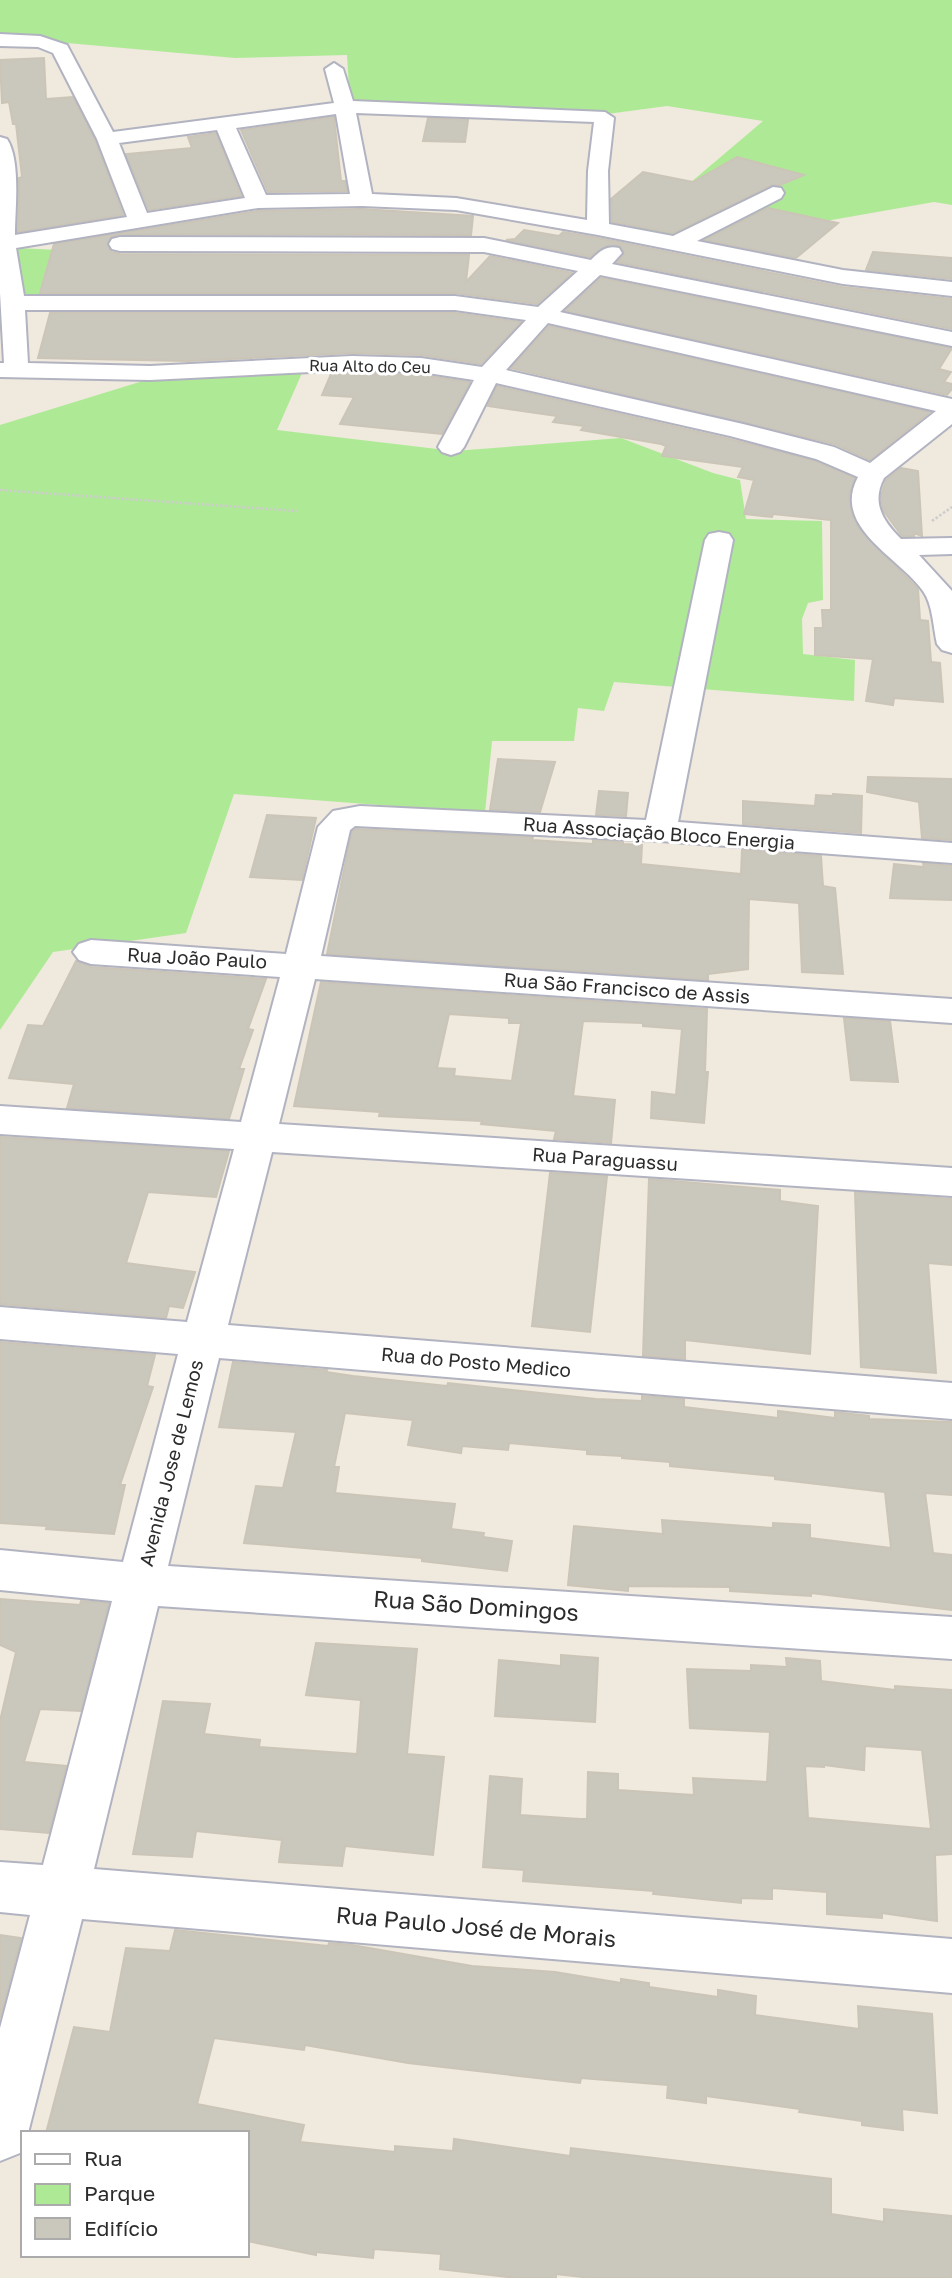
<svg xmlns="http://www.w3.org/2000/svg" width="952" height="2278" font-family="'Golos Text',sans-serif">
  <rect width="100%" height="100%" fill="#efe9de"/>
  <path fill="#aeea95" d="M0,0H952V205L934,202L700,243L637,228L763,121L667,106L607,114L350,104L347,55L235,58L0,37Z
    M17,248L60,250L65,298H24Z
    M302,373L277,430L454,451L621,438L713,473L740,480L746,519L822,521L823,600L808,603L802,619L803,654L855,660L854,701L614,682L604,711L578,708L574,741H492L485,813L234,794L186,933L53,952L0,1030V425L146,380Z"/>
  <path fill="#cac7bc" stroke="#cbc5b7" stroke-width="2" fill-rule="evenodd" d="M44,58L46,99L73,97L95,140L123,215L18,232L19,178L22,177L16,124H13L9,102L2,103L0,60Z
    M334,117L341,181H345L347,191L268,192L241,130Z
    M428,118L468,120L465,142L423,141Z
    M216,133L241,196L149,210L126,154L192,148L188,137Z
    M737,157L804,175L780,185H772L673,233L612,222L611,199L643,172L693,182Z
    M768,208L838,223L796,258L705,240Z
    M362,209L473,216L471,235L120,234L110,238L107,245L111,252L120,254L469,255L466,282L490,256L572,273L537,304L455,293H40L54,244L258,211Z
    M524,230L559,236L563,232L598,238L842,287L952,299V329L617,262L625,253L619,245L606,246L590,257L506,240L515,239Z
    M873,252L952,258V279L866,270Z
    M601,278L952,348L939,369L951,372L944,382L952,384V389L947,395L565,311Z
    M50,313H455L521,322L481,364L421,355L352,353L188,361L38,358Z
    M549,326L930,412L870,460L835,444L511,368Z
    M352,373L421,375L470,382L442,434L340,424L354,397L322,395L331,374Z
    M497,386L729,439L815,461L855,478L849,495L851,512L858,527L918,589L920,620L928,621L931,662L940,663L943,702L894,698L893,705L866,701L873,659L815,655V628H823L822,610H831V520L773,514L772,517L744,514L754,480L738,477L743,467L662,456L666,446L661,444L581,430L584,426L553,422L557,416L488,406Z
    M901,468L918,471L922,536L914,533V536H902L883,510L881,496L886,480Z
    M498,759L555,762L540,812L490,810Z
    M868,777L952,779V840L922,838L919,802L867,792Z
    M599,791L628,793L626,816L596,815Z
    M833,794L862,796L861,833L743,824V801L815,806L816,795L833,796Z
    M267,815L316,818L302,880L250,877Z
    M356,829L533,837L532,840L593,844V840L623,842V844L642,845L641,864L741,874L742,850L821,856L823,886L835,888L843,974L802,972L799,903L749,899L748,969L708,974V980L327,954L352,831Z
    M923,863L952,866V900L890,898L894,864L924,867Z
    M76,961L91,967L266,979L248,1029L253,1030L239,1069H244L229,1119L67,1108L74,1084L9,1078L28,1025L43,1026Z
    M321,982L707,1009L705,1072H708L704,1123L651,1118L652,1092L676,1095L682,1029L643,1026V1023L583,1021L573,1096L615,1100L611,1143L554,1139L556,1131L481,1124L482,1121L379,1116L380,1112L294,1106ZM449,1014L509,1018V1023H521L512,1081L454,1076L455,1069L437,1068Z
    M844,1018L890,1021L898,1082L851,1080Z
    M0,1137L229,1151L216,1197L148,1192L126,1263L195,1272L183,1308L169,1306L166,1318L0,1304Z
    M550,1173L607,1176L590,1332L532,1326Z
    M649,1179L780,1190V1201L818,1206L810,1354L685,1340V1359L643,1356Z
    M855,1192L952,1199V1265L928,1263L936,1373L861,1367Z
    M0,1342L155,1355L147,1386L153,1387L120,1485H125L114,1534L46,1529L47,1526L0,1523Z
    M233,1362L327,1370L326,1372L353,1376L447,1386L448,1383L596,1399L642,1401V1396L684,1399V1407L778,1418V1411L835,1418V1412L869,1416V1419L952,1422V1495L925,1493L933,1553L952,1555V1610L811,1593V1596L730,1591V1587L628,1586V1591L568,1585L574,1526L663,1534L662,1520L773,1528V1523L810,1525V1538L891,1548L885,1492L775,1479V1476L670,1466V1462L622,1458V1456L587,1454V1450L509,1443L508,1450L462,1446L461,1453L408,1445L413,1420L345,1413L334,1467H339L335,1493L455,1504L451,1529L484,1533L483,1537L512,1541L507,1571L422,1561V1558L244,1543L256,1486L283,1488L296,1432L219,1427Z
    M0,1599L80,1605L81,1601L109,1603L81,1711L40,1709L24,1762L66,1766L49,1833L0,1829V1721L16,1652L0,1645Z
    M316,1643L417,1649L407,1754L444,1757L433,1855L345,1846L342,1866L279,1862L282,1840L196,1831L192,1857L133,1854L163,1701L210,1704L204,1734L260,1740L259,1747L357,1754L361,1700L306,1695Z
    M561,1655L598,1658L595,1722L495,1716L499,1660L561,1666Z
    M786,1658L820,1661L821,1681L895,1690V1686L952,1690V1854L935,1855L937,1921L882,1913V1918L827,1914V1892L772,1888V1899L741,1898V1903L653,1894L654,1891L523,1881L524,1870L483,1867L490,1776L522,1779L520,1815L580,1819H587L588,1772L618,1774V1790L694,1795L693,1778L767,1782L770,1732L690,1728L687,1669L751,1671V1665L787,1667ZM865,1746L922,1750L931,1829L808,1818L805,1766L824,1767V1765L864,1770Z
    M175,1930L328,1946L329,1943L352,1945L472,1966L555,1972L621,1983V1979L649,1983V1987L718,1997V1990L756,1996L755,2015L859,2029L858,2006L932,2014L937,2113L902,2109L903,2130L862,2125V2121L799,2112L800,2109L706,2096V2103L667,2098L668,2085L581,2078L580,2083L408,2063L305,2045L304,2050L214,2038L197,2104L304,2125L300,2142L395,2152V2146L453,2151L454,2139L570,2156L571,2148L831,2179V2214L884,2222V2209L952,2216V2278H591L556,2274V2278H516L440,2269L441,2254L374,2249L373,2258L316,2252V2255L247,2241V2133H46L74,2027L110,2032L126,1948L170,1951Z
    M0,1935L21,1938L0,2018Z"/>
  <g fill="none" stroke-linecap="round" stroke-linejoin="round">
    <defs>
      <path id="minor" d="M0,34L40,36L67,45L113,132L334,103L325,69L334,63L343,69L353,101L605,112L614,118L608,171L609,224L673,236L773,187L781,188L784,193L781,198L697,241L843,270L952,282V296L843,284L598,235L456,210L362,206L258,208L16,248L24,296H455L538,307L578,271L484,252L120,251L112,249L109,244L112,239L120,237L484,238L591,260C600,251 606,245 619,248L622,253L612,264L952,332V346L600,275L560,312L952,399V424L884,478C871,503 883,521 901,539L952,538V554L919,555L952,591V653L942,650L937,644C933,627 933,605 923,591C899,557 831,527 858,477L816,459L730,436L496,383L464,447L460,452L451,455L442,452L438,447L474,380L421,372L352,370L150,380L0,377V363H4L0,293V137L7,139C21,160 15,209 15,235L127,217L97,139L53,53L38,47L0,46ZM356,113L594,122L588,171L587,220L456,198L372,194ZM336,114L350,194L266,195L236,128ZM217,130L245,198L147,213L119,143ZM25,310H455L526,320L482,367L421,358L352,356L150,366L28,363ZM548,323L936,411L870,463L834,447L743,424L506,370Z
        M719,532L729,534L733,540L678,822L952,843V863L660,841L355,826L350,830L321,956L952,999V1023L315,979L279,1124L952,1168V1196L272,1152L228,1325L952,1383V1419L219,1358L168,1566L952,1617V1659L158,1606L94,1869L952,1939V1993L82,1919L28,2133H23L20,2153L0,2161V2028L30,1915L0,1912V1862L43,1865L112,1601L0,1590V1550L123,1562L178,1354L0,1339V1307L187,1322L234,1149L0,1134V1106L241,1122L280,977L91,964L79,960L73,952L79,944L91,940L286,954L318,827L333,811L360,806L646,820L705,540L709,534Z"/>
    </defs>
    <use href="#minor" stroke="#b2b3c1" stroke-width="4"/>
    <path stroke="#ccc" stroke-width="2.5" stroke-dasharray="2.5 2" stroke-linecap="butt" d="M0,490L297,511
      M932,521L952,507"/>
    <use href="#minor" fill="#fff" fill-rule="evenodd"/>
  </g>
  <g text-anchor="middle" stroke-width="6" stroke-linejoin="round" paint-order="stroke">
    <g font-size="16" fill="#2c2c2c" stroke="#fff">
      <text transform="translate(370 366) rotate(1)" y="6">Rua Alto do Ceu</text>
    </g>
    <g font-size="19" fill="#2c2c2c" stroke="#fff">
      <text transform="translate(659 833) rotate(4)" y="7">Rua Associação Bloco Energia</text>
      <text transform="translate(197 958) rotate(3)" y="7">Rua João Paulo</text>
      <text transform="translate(627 988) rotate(4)" y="7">Rua São Francisco de Assis</text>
      <text transform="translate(605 1159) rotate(4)" y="7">Rua Paraguassu</text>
      <text transform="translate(476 1362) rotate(5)" y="7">Rua do Posto Medico</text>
      <text transform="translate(171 1463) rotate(-76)" y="7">Avenida Jose de Lemos</text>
    </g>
    <g font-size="23" fill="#2c2c2c" stroke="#fff">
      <text transform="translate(476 1606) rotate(4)" y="8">Rua São Domingos</text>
      <text transform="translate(476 1927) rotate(5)" y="8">Rua Paulo José de Morais</text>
    </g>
  </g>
  <rect x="21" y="2131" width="228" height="126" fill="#ffffff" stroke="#ababab" stroke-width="2"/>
  <rect x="35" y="2154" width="35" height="10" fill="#ffffff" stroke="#ababab" stroke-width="2"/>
  <text x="84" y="2166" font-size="21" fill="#2c2c2c">Rua</text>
  <rect x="35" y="2184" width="35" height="21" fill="#aeea95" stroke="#ababab" stroke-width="2"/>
  <text x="84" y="2201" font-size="21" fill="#2c2c2c">Parque</text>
  <rect x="35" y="2218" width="35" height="21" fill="#cac7bc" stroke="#ababab" stroke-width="2"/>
  <text x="84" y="2236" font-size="21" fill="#2c2c2c">Edifício</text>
</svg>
